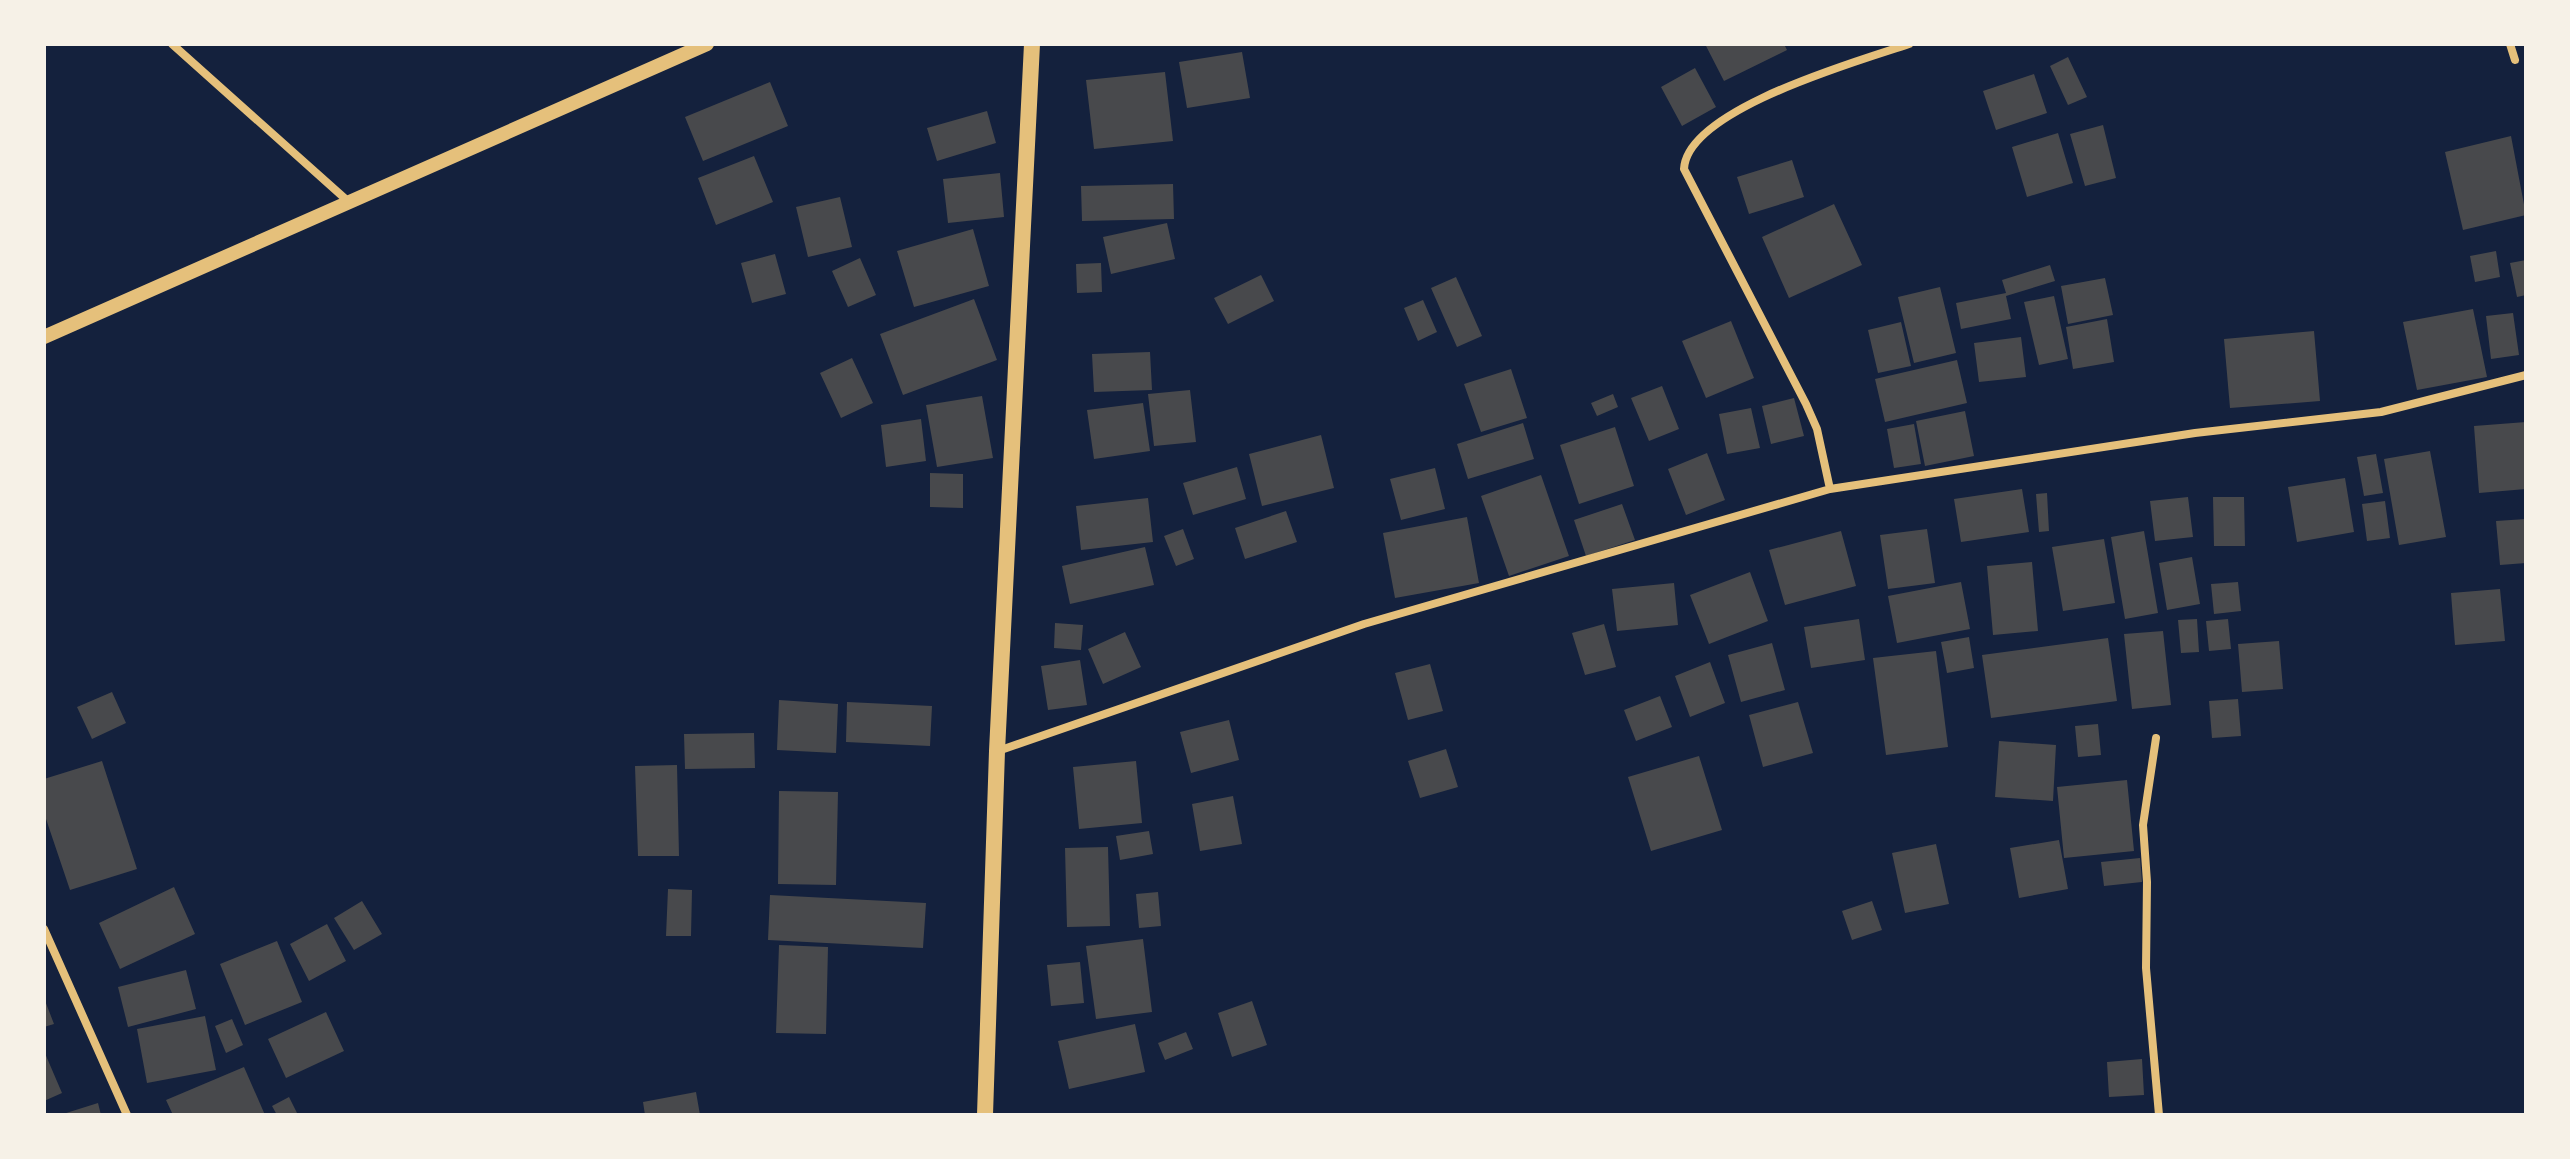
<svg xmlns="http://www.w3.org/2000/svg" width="2570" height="1159" font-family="Merriweather,serif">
  <rect width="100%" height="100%" fill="#14213d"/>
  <path fill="#48494c" d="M1705,44H1784L1787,50L1724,81Z
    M1242,52L1250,98L1187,108L1179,62Z
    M2068,57L2087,97L2068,105L2050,66Z
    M1695,68L1716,107L1682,126L1661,87Z
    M1165,72L1173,141L1094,149L1086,80Z
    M2034,74L2047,113L1996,130L1983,91Z
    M770,82L788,126L703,161L685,117Z
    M987,111L996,143L937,161L927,128Z
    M2103,125L2116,178L2085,186L2070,134Z
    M2058,133L2073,183L2027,197L2012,147Z
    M2511,136L2526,215L2463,230L2445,152Z
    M754,156L773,202L716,225L698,178Z
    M1792,160L1804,197L1749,214L1737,177Z
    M1000,173L1004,217L948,223L943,179Z
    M1173,184L1174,219L1082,221L1081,186Z
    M840,197L852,247L808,257L796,207Z
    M1834,204L1862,265L1789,298L1762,237Z
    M1167,223L1175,259L1111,274L1103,237Z
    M973,229L989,286L914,307L897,251Z
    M2496,251L2500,277L2475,282L2470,256Z
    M775,254L786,294L752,303L741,263Z
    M860,258L876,295L848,307L832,271Z
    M2526,260V295L2517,297L2510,263Z
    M1101,263L1102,292L1077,293L1076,264Z
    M2050,265L2055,281L2006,296L2011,319L1961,329L1956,303L2006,293L2002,280Z
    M1261,275L1274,301L1228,324L1214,298Z
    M1456,277L1482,336L1457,347L1431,288Z
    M2105,278L2113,315L2068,324L2061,286Z
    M1940,287L1956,353L1914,363L1898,297Z
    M2054,296L2068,359L2039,365L2024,302Z
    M974,299L997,360L903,395L880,334Z
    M1423,300L1437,332L1418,341L1404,308Z
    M2473,309L2487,377L2417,390L2403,322Z
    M2513,313L2519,355L2491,359L2486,316Z
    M2107,319L2114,362L2073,369L2066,327Z
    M1731,321L1754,378L1706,398L1682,341Z
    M1901,322L1911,366L1878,373L1868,330Z
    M2314,331L2320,401L2230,408L2224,339Z
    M2021,337L2026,377L1979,382L1974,343Z
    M1150,352L1152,390L1094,392L1092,354Z
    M852,358L873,403L841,418L820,373Z
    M1957,360L1967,403L1885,422L1875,379Z
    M1511,369L1527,418L1481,432L1464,384Z
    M1662,386L1679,429L1649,441L1631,398Z
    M1190,390L1196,442L1154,446L1148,394Z
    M1613,394L1618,407L1597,416L1591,403Z
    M982,396L993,458L937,467L926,405Z
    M1794,398L1804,436L1771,444L1762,406Z
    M1143,403L1150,451L1094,459L1087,410Z
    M1751,408L1760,448L1727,454L1719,414Z
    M1965,411L1974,456L1925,466L1916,421Z
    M921,419L926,461L886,467L881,425Z
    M2526,422V489L2479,493L2474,426Z
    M1523,423L1534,459L1468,479L1457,444Z
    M1914,424L1921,464L1894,468L1887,429Z
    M1615,427L1634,486L1579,504L1560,445Z
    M1321,435L1334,488L1262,506L1249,454Z
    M2430,451L2446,537L2399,545L2384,459Z
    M1707,453L1725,500L1686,515L1668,469Z
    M2376,454L2383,493L2364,496L2357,457Z
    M1237,467L1246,499L1193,515L1183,483Z
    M1435,468L1445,509L1401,520L1390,479Z
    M930,473L963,474V508L930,507Z
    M1541,475L1569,556L1509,576L1481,496Z
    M2345,478L2354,532L2297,542L2288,487Z
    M2022,489L2029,532L1961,542L1954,499Z
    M2047,493L2049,531L2039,532L2036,494Z
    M2188,497L2193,537L2155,541L2150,501Z
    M2213,497H2244L2245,546H2214Z
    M1148,498L1153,542L1081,550L1076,506Z
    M2385,501L2390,538L2367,541L2362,504Z
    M1622,504L1635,540L1586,556L1574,520Z
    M1286,511L1297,542L1245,559L1235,528Z
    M1467,517L1479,583L1395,598L1383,533Z
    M2526,519V563L2500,565L2496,521Z
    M1183,529L1194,559L1176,566L1164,536Z
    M1927,529L1935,583L1888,589L1880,535Z
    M1841,531L1856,586L1785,605L1769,550Z
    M2144,531L2158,613L2125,619L2111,537Z
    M2104,539L2115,603L2063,611L2052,547Z
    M1145,547L1154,585L1070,604L1062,566Z
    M2192,557L2200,604L2167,610L2159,563Z
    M2032,562L2038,631L1993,635L1987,566Z
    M1750,572L1768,621L1709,644L1690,595Z
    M1961,582L1970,629L1897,643L1888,596Z
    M2238,582L2241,611L2214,614L2211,584Z
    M1674,583L1678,625L1617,631L1612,589Z
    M2500,589L2505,641L2455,645L2451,593Z
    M1859,619L1865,660L1811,668L1804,627Z
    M2197,619L2199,652L2181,653L2178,620Z
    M2228,619L2231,649L2209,651L2206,621Z
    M1055,623L1083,625L1081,650L1054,648Z
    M1604,624L1616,667L1585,675L1572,633Z
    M2163,631L2171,705L2132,709L2124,634Z
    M1125,632L1141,667L1103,684L1088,649Z
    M1969,637L1974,668L1947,673L1941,642Z
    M2108,638L2117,701L1991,718L1982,655Z
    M2279,641L2283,689L2242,692L2238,644Z
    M1772,643L1785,690L1741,702L1728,655Z
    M1936,651L1948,747L1886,755L1873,658Z
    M1080,660L1087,705L1048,710L1041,666Z
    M1710,662L1725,703L1690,717L1675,676Z
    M1430,664L1443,711L1408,720L1395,673Z
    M112,692L126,723L92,739L77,707Z
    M1660,696L1672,727L1636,741L1624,710Z
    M2238,699L2241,736L2212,738L2209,701Z
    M779,700L838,704L836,753L777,750Z
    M847,702L932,706L930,746L846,742Z
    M1798,702L1813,753L1763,767L1749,715Z
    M1229,720L1239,760L1191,773L1180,732Z
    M2098,724L2101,755L2078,757L2075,726Z
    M754,733L755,768L685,769L684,734Z
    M1999,741L2056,745L2053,801L1995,797Z
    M1446,749L1458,787L1420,798L1408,761Z
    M1699,756L1722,830L1651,851L1628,777Z
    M102,761L137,869L70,890L44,813V779Z
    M1136,761L1142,823L1079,829L1073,767Z
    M677,765L679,856H638L635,766Z
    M2127,780L2134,851L2064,858L2057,787Z
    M779,791L838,792L836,885L778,884Z
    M1233,796L1242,844L1200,851L1192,804Z
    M1149,831L1153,854L1120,860L1116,836Z
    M2059,840L2068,889L2019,898L2010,848Z
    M1936,844L1949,904L1905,913L1892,853Z
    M1108,847L1110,926L1067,927L1065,848Z
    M2140,858L2142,882L2104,886L2101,862Z
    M174,887L195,934L120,969L99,923Z
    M668,889L692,890L691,936H666Z
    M1158,892L1161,926L1139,928L1136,894Z
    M770,895L926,903L923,948L768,940Z
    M362,901L382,934L354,950L334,918Z
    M1872,901L1882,930L1852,940L1842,911Z
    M327,924L346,961L309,981L290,944Z
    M1143,939L1152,1012L1096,1019L1086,946Z
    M277,941L302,1002L245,1025L220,964Z
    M779,945L828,947L826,1034L776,1033Z
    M1080,962L1084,1003L1051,1006L1047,965Z
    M186,970L196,1009L128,1027L118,987Z
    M44,998L54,1024L44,1027Z
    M1252,1001L1267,1045L1232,1057L1218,1013Z
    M326,1012L344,1051L286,1078L268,1039Z
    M205,1016L216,1070L147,1083L137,1029Z
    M232,1019L243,1045L226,1053L215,1026Z
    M1135,1024L1145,1072L1069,1089L1058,1041Z
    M1186,1032L1193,1049L1165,1060L1158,1043Z
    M44,1051L62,1093L44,1101Z
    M2142,1059L2144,1095L2109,1097L2107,1062Z
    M244,1067L265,1115H173L166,1100Z
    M696,1092L700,1115H645L643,1102Z
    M289,1097L298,1115H277L272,1106Z
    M98,1103L101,1115H63V1114Z"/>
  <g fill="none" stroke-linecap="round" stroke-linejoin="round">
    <path stroke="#e5c07b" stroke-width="8" d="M172,44L350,203
      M2510,44L2515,60
      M1830,489L1817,429L1806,404L1684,169C1687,109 1859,61 1909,44
      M2156,738L2143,825L2147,882L2146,968L2159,1115
      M998,751L1364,624L1830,489L2195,433L2381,412L2526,375
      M44,929L127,1115"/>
    <path stroke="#e5c07b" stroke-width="14" d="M44,337L707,44"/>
    <path stroke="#e5c07b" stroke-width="16" d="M985,1115L997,751L1032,44"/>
  </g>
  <rect width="2570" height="1159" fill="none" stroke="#f6f1e7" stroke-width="92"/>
</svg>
